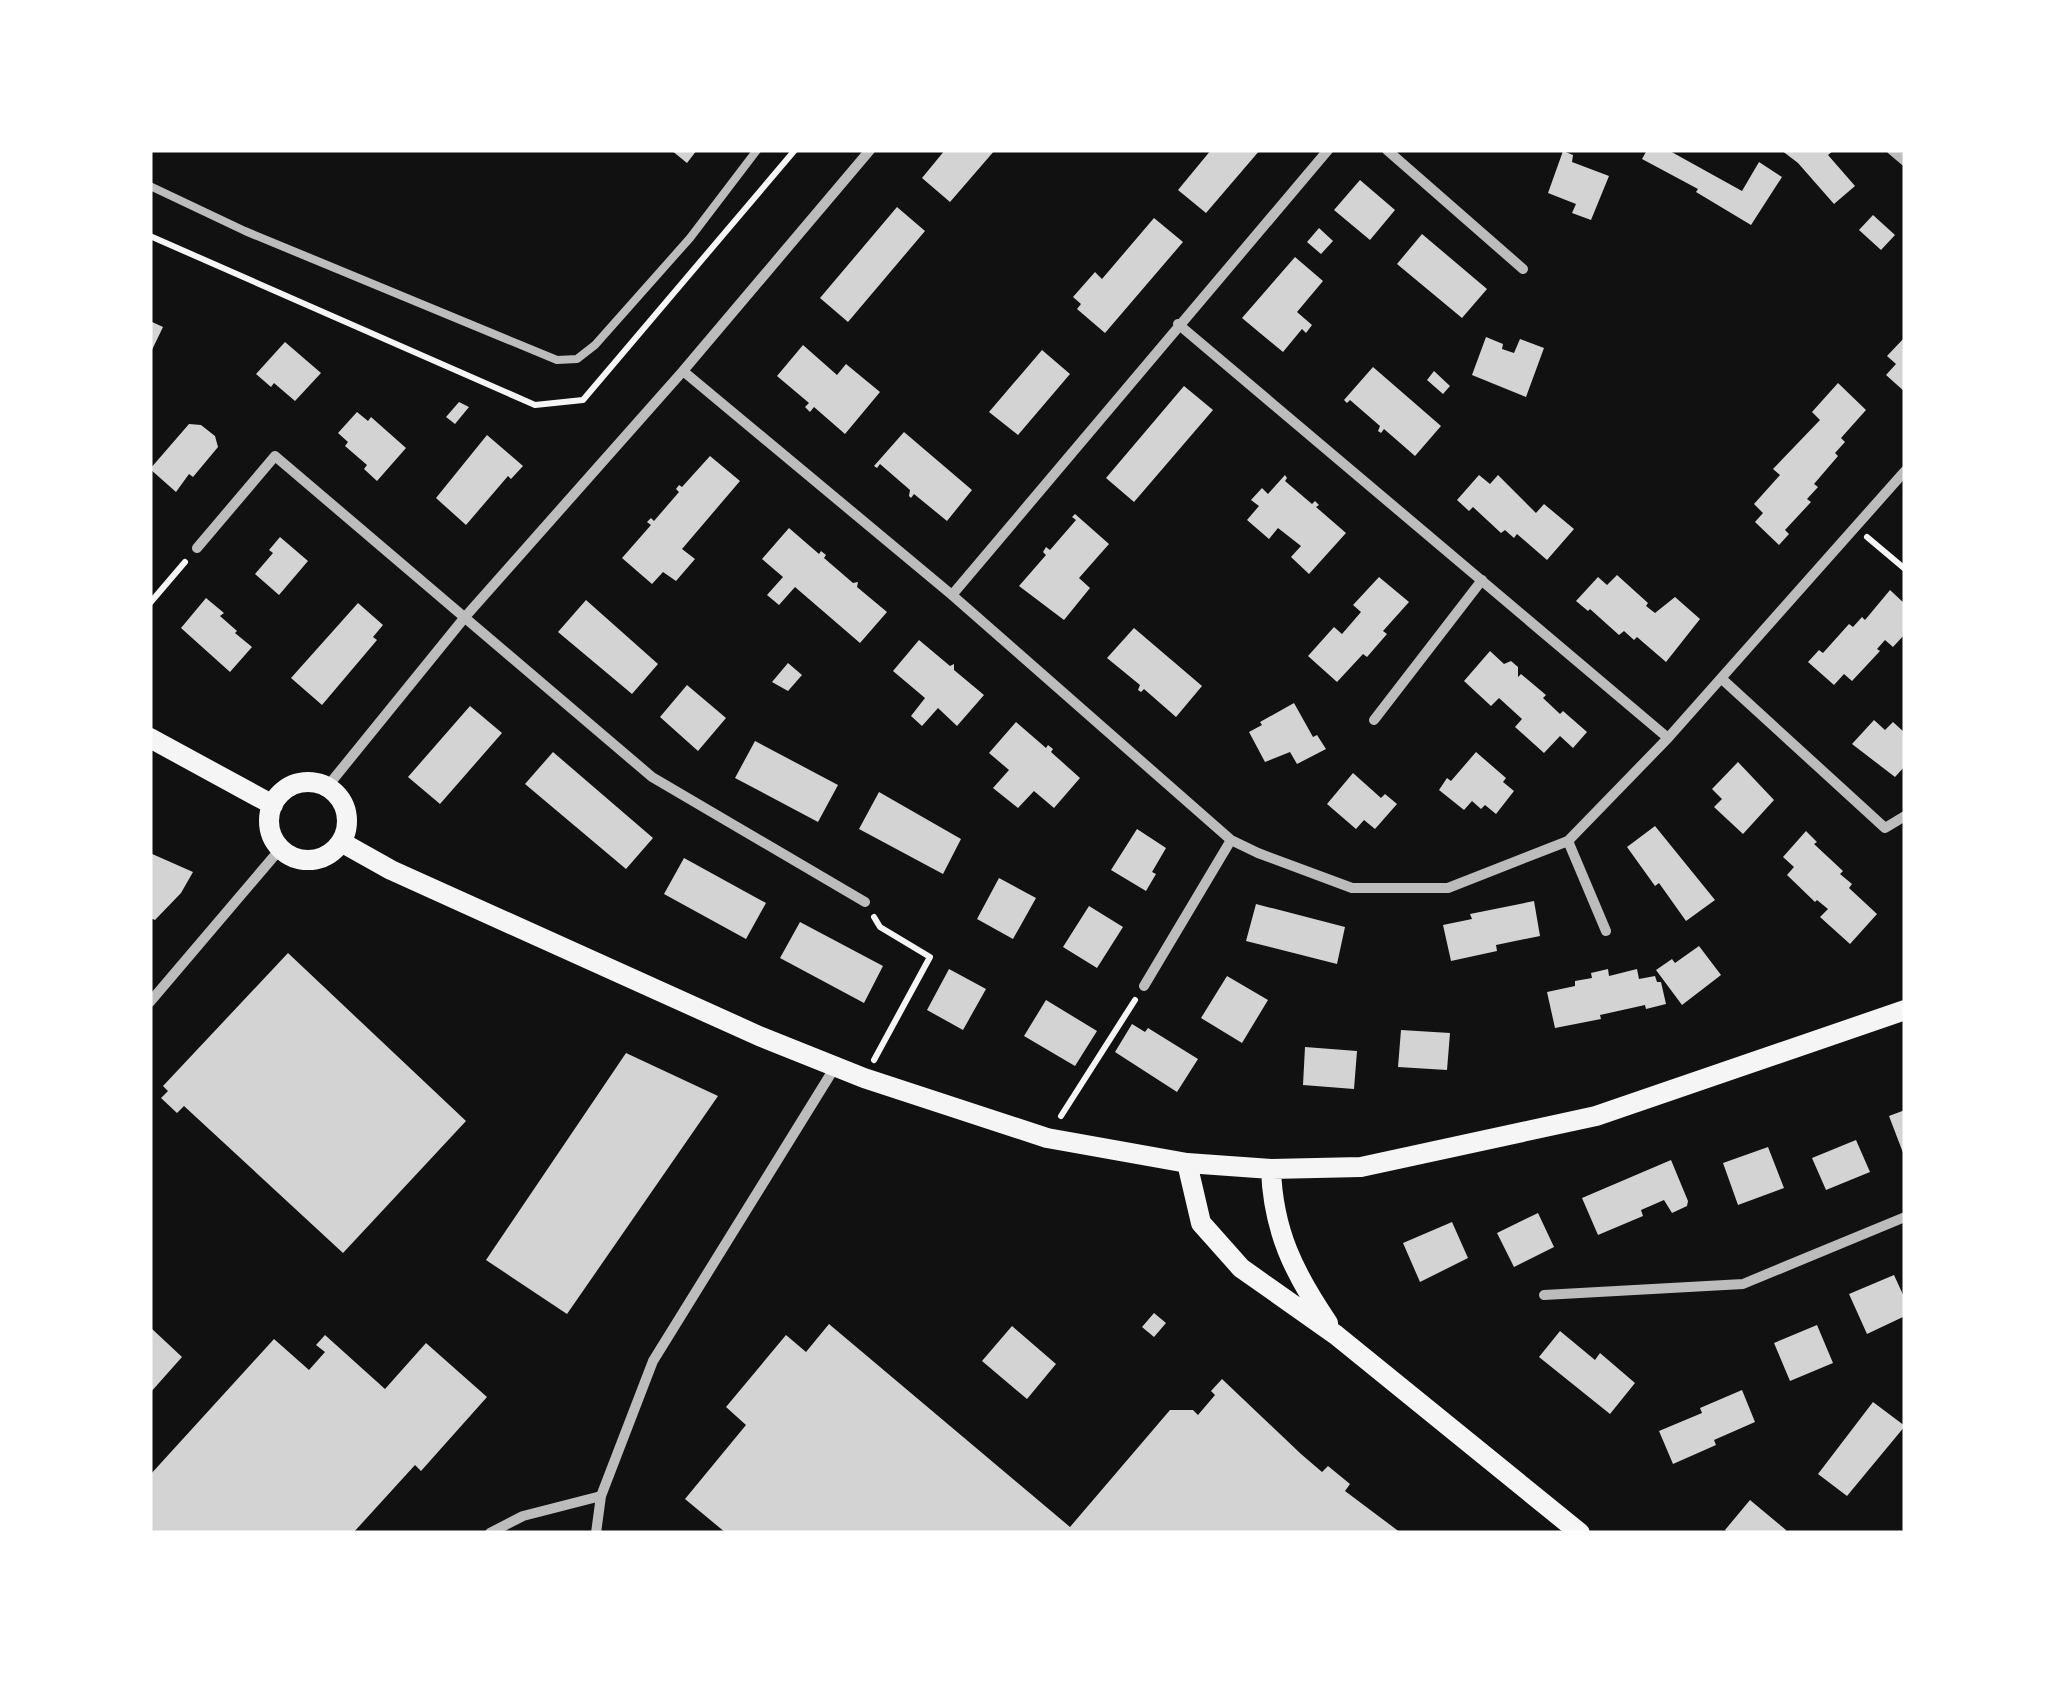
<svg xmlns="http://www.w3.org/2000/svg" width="2055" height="1683" font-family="'Zilla Slab',serif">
  <rect width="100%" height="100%" fill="#111"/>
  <path fill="#d3d3d3" d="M671,150H697L687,163Z
    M945,150H995L950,202L922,178Z
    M1211,150H1260L1206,213L1178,190Z
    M1647,150H1668L1742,191L1759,162L1782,177L1751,225L1696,192L1698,189L1642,159Z
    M1781,150H1834L1828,155L1855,186L1834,204L1798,163Z
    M1563,151L1573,155L1572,162L1609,176L1591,220L1572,213L1576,204L1548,193Z
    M1360,180L1395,210L1370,240L1334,210Z
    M897,207L925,231L848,322L820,298Z
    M1873,215L1895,235L1881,250L1859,230Z
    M1154,218L1183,242L1105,333L1077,309L1081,304L1073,297L1095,272L1102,279Z
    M1319,228L1333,241L1321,254L1307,242Z
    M1422,234L1487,289L1462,318L1397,264Z
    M1295,257L1323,281L1297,312L1312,325L1306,333L1302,329L1283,352L1242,318Z
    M150,321L163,327L150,354Z
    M1486,337L1503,344L1502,349L1514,353L1520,339L1544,348L1526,397L1472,375Z
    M1905,337V392L1886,375L1896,364L1887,356Z
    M285,342L321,373L295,401L274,383L271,387L256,374Z
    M803,345L837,375L846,364L880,392L845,434L814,407L810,412L805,407L809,403L777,376Z
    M1042,350L1070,374L1018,435L989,412Z
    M1373,367L1441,426L1415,456L1384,429L1381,433L1378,431L1380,426L1350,400L1347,403L1344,400Z
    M1434,371L1450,386L1443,394L1427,380Z
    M1838,383L1866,410L1841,438L1845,442L1835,453L1838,456L1814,484L1818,487L1807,499L1811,502L1785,530L1789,534L1779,545L1755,522L1763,513L1754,504L1780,475L1773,469L1820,420L1812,412Z
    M1184,386L1213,410L1134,502L1106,478Z
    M459,402L469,407L455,424L446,417Z
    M357,412L368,421L371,417L406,448L377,481L364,469L367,465L345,446L348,442L338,433Z
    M189,424L201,425L215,436L218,447L193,477L189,474L176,492L150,469Z
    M904,432L972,490L947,521L914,494L911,498L909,496L910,490L880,464L877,468L874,466Z
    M487,435L523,466L511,479L508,476L466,525L436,498Z
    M710,456L740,481L682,549L695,559L676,581L663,572L652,584L622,558L651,525L647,522L651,518L654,521L679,492L676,489L679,485L682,487Z
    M1285,475L1287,478L1285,481L1312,504L1315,501L1319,505L1316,507L1346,533L1309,574L1291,557L1301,546L1278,528L1269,539L1247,520L1259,506L1251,500L1262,488L1268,494Z
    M1479,475L1490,484L1498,475L1536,513L1544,504L1574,529L1547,560L1517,534L1514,538L1505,530L1501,533L1473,507L1469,511L1457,500Z
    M1075,514L1109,544L1079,578L1090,588L1064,620L1019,586L1046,555L1043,552L1046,547L1050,550L1076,520L1072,517Z
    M789,528L819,554L821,551L826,555L824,558L853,583L858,582L857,587L887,612L860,643L795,587L779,605L767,595L783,577L762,559Z
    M280,537L308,561L279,595L255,574L273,553L269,550Z
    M1617,575L1648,603L1646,606L1655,613L1675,597L1700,619L1666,662L1637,637L1634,640L1624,631L1619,635L1590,609L1588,611L1576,601L1598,577L1607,585Z
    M1379,577L1409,602L1383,631L1387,634L1367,657L1363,654L1337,682L1308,656L1334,627L1342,634L1361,612L1353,605Z
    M1890,590L1905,604V634L1893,647L1885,640L1877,649L1880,651L1852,681L1844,674L1834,685L1808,662L1819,650L1823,653L1849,624L1853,627L1862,617L1865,620Z
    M206,598L224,613L220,616L237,631L235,633L252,647L230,672L181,628Z
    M586,600L658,664L632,694L558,632Z
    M358,603L383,625L373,637L377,640L322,705L291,678Z
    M1134,628L1202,686L1176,717L1144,689L1141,692L1138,690L1140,685L1107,658Z
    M919,640L950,666L954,664V670L984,695L957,726L938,708L922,726L911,716L925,698L893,671Z
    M1490,651L1504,664L1511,661L1518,667V677L1521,674L1546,695L1543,698L1560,714L1563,711L1587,732L1573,748L1560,736L1544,753L1515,727L1522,719L1499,698L1491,706L1464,681Z
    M788,663L802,675L788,691L772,682Z
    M687,685L726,718L698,751L660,717Z
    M1294,703L1313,737L1317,735L1326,749L1297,764L1290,752L1265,762L1249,732L1262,725L1260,722Z
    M470,706L502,733L440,804L408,777Z
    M1874,720L1885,730L1893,722L1905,733V766L1895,777L1852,744Z
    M1016,722L1046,748L1048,745L1053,749L1051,752L1080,778L1054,808L1034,791L1018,808L993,788L1009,770L989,753Z
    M755,741L838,785L818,822L735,778Z
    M553,752L653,838L626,869L525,784Z
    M1476,752L1506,778L1503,782L1514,791L1496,814L1485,805L1481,809L1472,801L1464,810L1439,790L1447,778L1451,781Z
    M1738,762L1774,800L1743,834L1714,807L1722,799L1712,789Z
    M1353,773L1381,798L1385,794L1397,804L1375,829L1364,820L1356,829L1327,804Z
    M879,792L961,839L943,874L859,829Z
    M1655,826L1715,900L1686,921L1659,883L1655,886L1627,847Z
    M1137,829L1166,848L1152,872L1156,874L1146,891L1111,870Z
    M1806,831L1817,842L1814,844L1843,871L1840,874L1852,884L1849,888L1877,914L1850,944L1820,917L1828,909L1817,900L1815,902L1787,875L1794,867L1783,857Z
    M150,853L193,872L181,893L155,920L150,918Z
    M684,858L766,903L746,939L664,894Z
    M999,878L1036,898L1013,939L977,919Z
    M1534,901L1540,936L1496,945L1497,951L1451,961L1443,925L1472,919L1470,914Z
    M1256,904L1345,927L1337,964L1246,941Z
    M1089,906L1123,927L1097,968L1063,947Z
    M800,922L883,966L864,1003L780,958Z
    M1699,946L1721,975L1682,1005L1656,970L1672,959L1675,963Z
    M288,953L466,1121L343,1253L184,1106L177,1113L161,1098L168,1091L163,1086Z
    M949,969L986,989L963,1030L927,1010Z
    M1608,969L1609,976L1637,969L1639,979L1655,976L1657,982H1661L1666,1004L1646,1009L1645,1005L1600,1015L1601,1019L1555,1028L1547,992L1575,986V981L1592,978L1591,973Z
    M1227,976L1268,1000L1242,1043L1201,1018Z
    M1046,1000L1097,1031L1075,1066L1024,1036Z
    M1132,1024L1145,1032L1148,1028L1198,1059L1177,1092L1115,1052Z
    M1401,1030L1450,1033L1447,1070L1398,1067Z
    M1305,1047L1357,1051L1354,1089L1303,1085Z
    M626,1053L718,1096L567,1314L486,1260Z
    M1905,1110V1158L1889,1116Z
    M1856,1140L1870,1172L1826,1190L1812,1158Z
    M1768,1147L1784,1188L1738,1205L1723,1163Z
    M1671,1160L1688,1201L1687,1206L1672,1213L1664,1200L1641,1210L1643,1216L1598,1235L1582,1198Z
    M1538,1213L1554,1247L1514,1267L1497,1233Z
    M1452,1222L1468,1258L1420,1282L1403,1243Z
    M1894,1275L1905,1299V1316L1867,1334L1849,1294Z
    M1154,1313L1166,1323L1154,1337L1142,1327Z
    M829,1324L1070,1527L1170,1410H1193L1198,1415L1215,1395L1211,1391L1222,1379L1301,1454L1322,1472L1328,1466L1350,1484L1345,1491L1401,1533H726L685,1499L746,1425L726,1407L786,1335L806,1352Z
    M1817,1325L1833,1363L1790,1381L1774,1343Z
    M1012,1326L1056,1364L1027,1399L982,1361Z
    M150,1327L182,1357L150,1393Z
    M1560,1331L1595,1360L1600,1353L1635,1383L1610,1414L1539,1357Z
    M325,1335L385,1389L426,1343L487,1397L421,1471L415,1465L353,1533H150V1475L274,1339L309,1370L325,1352L316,1345Z
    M1742,1390L1755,1422L1714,1440L1716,1445L1673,1464L1659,1431L1702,1413L1700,1408Z
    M1873,1402L1905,1426L1847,1496L1818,1474Z
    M1750,1500L1786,1530L1784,1533H1729L1725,1530Z"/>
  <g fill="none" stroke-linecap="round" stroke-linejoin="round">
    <path stroke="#f5f5f5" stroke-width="6" d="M150,236L535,405L583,400L795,150
      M1867,537L1905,569
      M150,603L185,562
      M874,917L880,927L930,957L874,1060
      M1061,1116L1135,1000"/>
    <path stroke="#bcbcbc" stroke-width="8" d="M150,186L245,231L557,360L577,359L595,345L690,238L757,150"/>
    <path stroke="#bcbcbc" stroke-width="10" d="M1387,150L1523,269
      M1892,150L1905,161
      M1178,324L1668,738
      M683,371L952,595L1231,840L1258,853L1352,888H1448L1568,841L1668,738L1905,471
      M197,548L275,456L652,777L865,902
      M952,595L1328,150
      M1722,679L1885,828L1905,816
      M1374,720L1482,580
      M327,787L465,617L683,371L870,150
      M1568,841L1606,931
      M1144,986L1231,840
      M150,1002L281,848
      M1544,1295L1743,1284L1905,1217
      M490,1533L523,1516L601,1496
      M596,1533L601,1496L653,1361L835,1067"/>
    <path stroke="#f5f5f5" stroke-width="20" d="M150,738L273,805
      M269 821a39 39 0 1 1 78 0a39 39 0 1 1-78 0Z
      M341,842L391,870L759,1036L864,1078L1047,1138L1187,1163L1271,1169L1361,1167L1596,1116L1905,1010
      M1187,1163L1201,1223L1241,1268L1336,1335L1580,1533
      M1271,1169C1273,1231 1294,1273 1328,1323"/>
  </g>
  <rect width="2055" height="1683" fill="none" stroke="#ffffff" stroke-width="305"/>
</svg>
